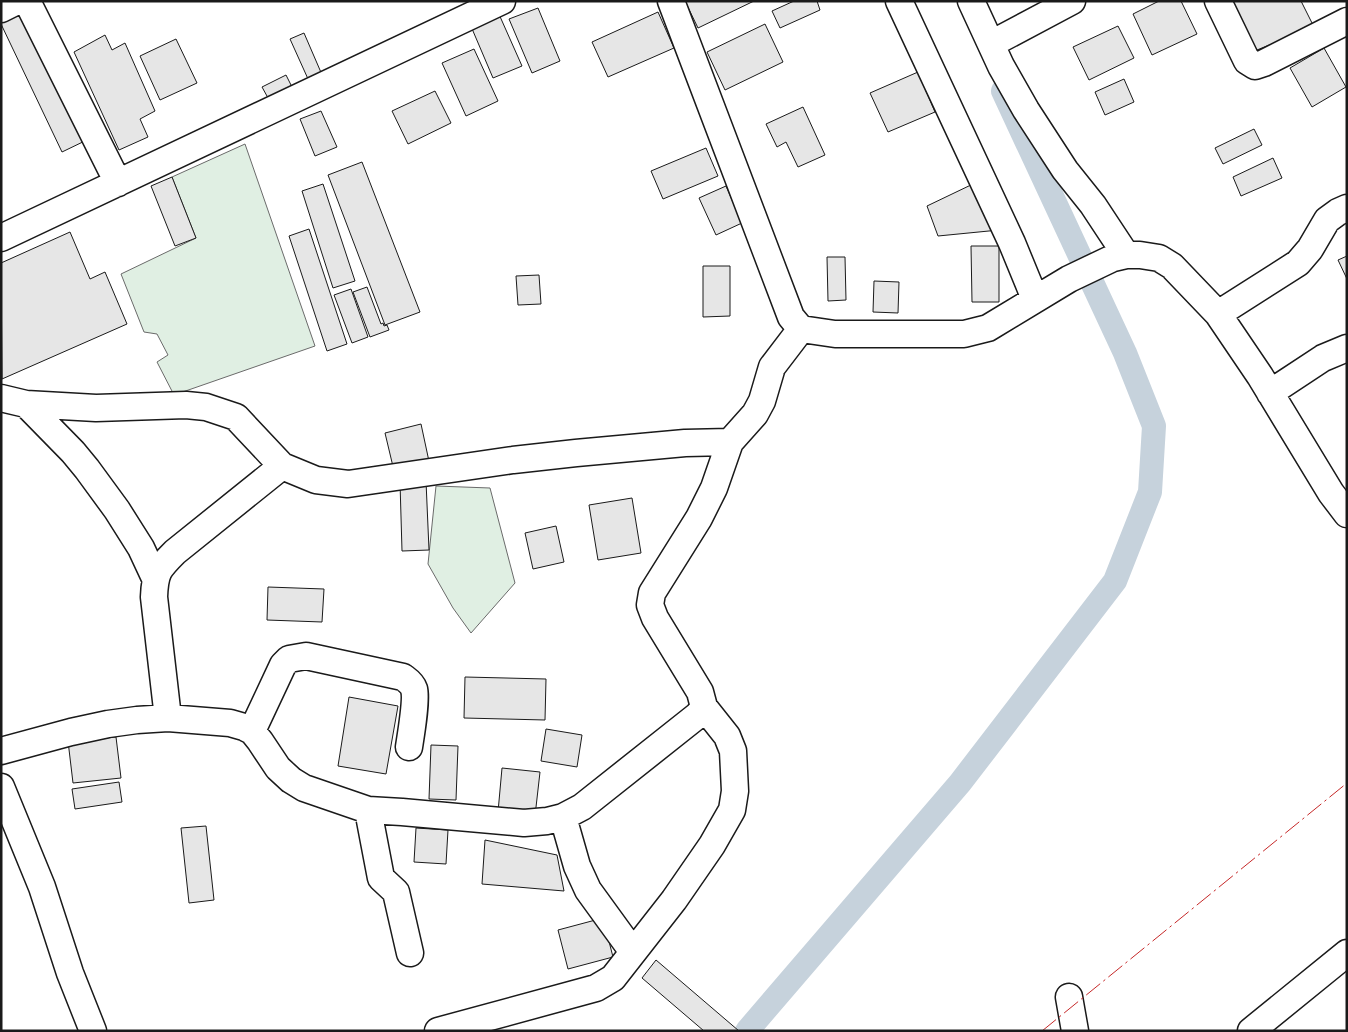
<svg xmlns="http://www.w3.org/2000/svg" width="1348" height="1032" font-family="Roboto,sans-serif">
  <rect width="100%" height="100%" fill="#fff"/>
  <path fill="#e0efe3" stroke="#6a6a6a" d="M245,144L315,346L174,395L157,362L168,355L157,334L144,332L121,274L196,238L172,177Z
    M436,486L490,488L515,583L471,633L453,608L428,564Z"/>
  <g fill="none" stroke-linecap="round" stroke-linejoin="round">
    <path stroke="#c6d2dc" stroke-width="24" d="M747,1031L960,783L1115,581L1150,492L1154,426L1125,353L1003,91"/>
  </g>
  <path fill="#e6e6e6" stroke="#1a1a1a" d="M24,1L91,138L62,152L1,24V12Z
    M685,1H754L698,28Z
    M794,1H817L820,10L780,28L772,11Z
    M1159,1H1181L1197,34L1152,55L1133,14Z
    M1229,1H1301L1314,27L1257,50L1226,2Z
    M538,8L560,61L532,73L509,19Z
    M498,12L522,66L493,78L470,24Z
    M658,12L674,48L608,77L592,42Z
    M765,24L783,62L725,90L707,52Z
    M1118,26L1134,58L1089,80L1073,47Z
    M304,33L326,84L313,90L290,39Z
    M105,35L112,50L125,43L155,111L140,119L148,137L119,150L74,52Z
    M176,39L197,83L160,100L140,56Z
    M1324,48L1346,87L1312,107L1290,68Z
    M474,49L498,101L466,116L442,63Z
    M918,72L935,112L888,132L870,93Z
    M286,75L296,95L273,107L262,87Z
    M1124,79L1134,102L1105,115L1095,92Z
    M435,91L451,123L408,144L392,111Z
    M803,107L825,155L798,167L786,142L777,147L766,124Z
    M321,111L337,147L315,156L300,119Z
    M1254,129L1262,145L1223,164L1215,148Z
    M706,148L718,176L663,199L651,171Z
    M1273,158L1282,178L1241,196L1233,177Z
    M362,162L420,312L385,325L328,175Z
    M172,177L196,238L175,246L151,186Z
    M975,183L999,230L938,236L927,206Z
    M323,184L355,281L333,288L302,191Z
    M726,186L742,223L716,235L699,198Z
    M309,229L347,344L327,351L289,236Z
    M70,232L90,279L105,272L127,324L2,379L1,263Z
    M971,246H999V302H972Z
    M1347,256V279L1338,260Z
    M827,257H845L846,300L828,301Z
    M703,266H730V316L703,317Z
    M539,275L541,304L518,305L516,276Z
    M874,281L899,282L898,313L873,312Z
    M367,287L381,324L383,323L384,326L387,325L389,330L370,337L353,292Z
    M351,289L368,337L352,343L334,295Z
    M421,424L430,466L395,475L385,433Z
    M426,481L429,550L402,551L400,482Z
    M632,498L641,553L598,560L589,505Z
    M556,526L564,562L533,569L525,533Z
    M268,587L324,589L322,622L267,620Z
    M465,677L546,679L545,720L464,718Z
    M349,697L398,706L386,774L338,766Z
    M546,729L582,735L577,767L541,761Z
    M116,737L121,778L73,783L68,741Z
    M431,745L458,746L456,800L429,799Z
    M502,768L540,772L535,816L498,812Z
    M119,782L122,802L75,809L72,789Z
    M206,826L214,900L189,903L181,828Z
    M416,828L448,830L446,864L414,862Z
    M485,840L557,855L564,891L482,884Z
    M603,918L613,957L568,969L558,930Z
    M656,960L739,1031H704L642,978Z"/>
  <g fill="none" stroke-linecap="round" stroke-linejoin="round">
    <defs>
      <path id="minor" d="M27,1L118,183
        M671,1L791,317L801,329L835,334H964L988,328L1069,279L1113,258L1126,255H1140L1159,258L1172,266L1218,314L1260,376L1331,493L1347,514
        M899,1L1012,243L1035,299
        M971,1L1001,66L1026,110L1065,170L1093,205L1126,255
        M1218,1L1247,61L1255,66L1264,63L1347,21
        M1,9L17,1
        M991,44L1072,1
        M1,238L502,1
        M1218,314L1298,263L1310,249L1327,220L1338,212L1347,208
        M1270,393L1323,358L1347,348
        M1,398L26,404L96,408L186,405L206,407L236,417L282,466L316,480L348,484L513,460L576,453L685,443L730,442
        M26,404L73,452L87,469L117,510L141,548L155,578
        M168,718L154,597C155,572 158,569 175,552L282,466
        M252,731L283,665L289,659L306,656L403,677C407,680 412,683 414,689C417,699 411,734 409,747
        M1,751L71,732L108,724L137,720L168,718L230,723L244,727L252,731L260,741L278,768L291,780L304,788L368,810L402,812L524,823L547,821L563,817L582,807L698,715L704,707L700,692L655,618L650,605L652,593L699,518L714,488L730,442L755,414L762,401L772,367L801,329
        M1,787L42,887L70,973L93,1031
        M368,810L381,878L396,892L410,953
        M563,817L577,866L588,890L633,952
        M1069,997L1075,1031
        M438,1031L596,988L613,978L674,900L712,845L732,810L735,791L733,751L727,736L704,707
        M1251,1031L1347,953"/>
    </defs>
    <use href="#minor" stroke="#1a1a1a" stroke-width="29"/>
    <use href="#minor" stroke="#fff" stroke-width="26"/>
    <path stroke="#c62828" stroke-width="1" stroke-dasharray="18 4 2.5 4" stroke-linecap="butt" d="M1042,1031L1347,783"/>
  </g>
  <rect width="1348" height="1032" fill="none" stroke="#1a1a1a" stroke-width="5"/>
</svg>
